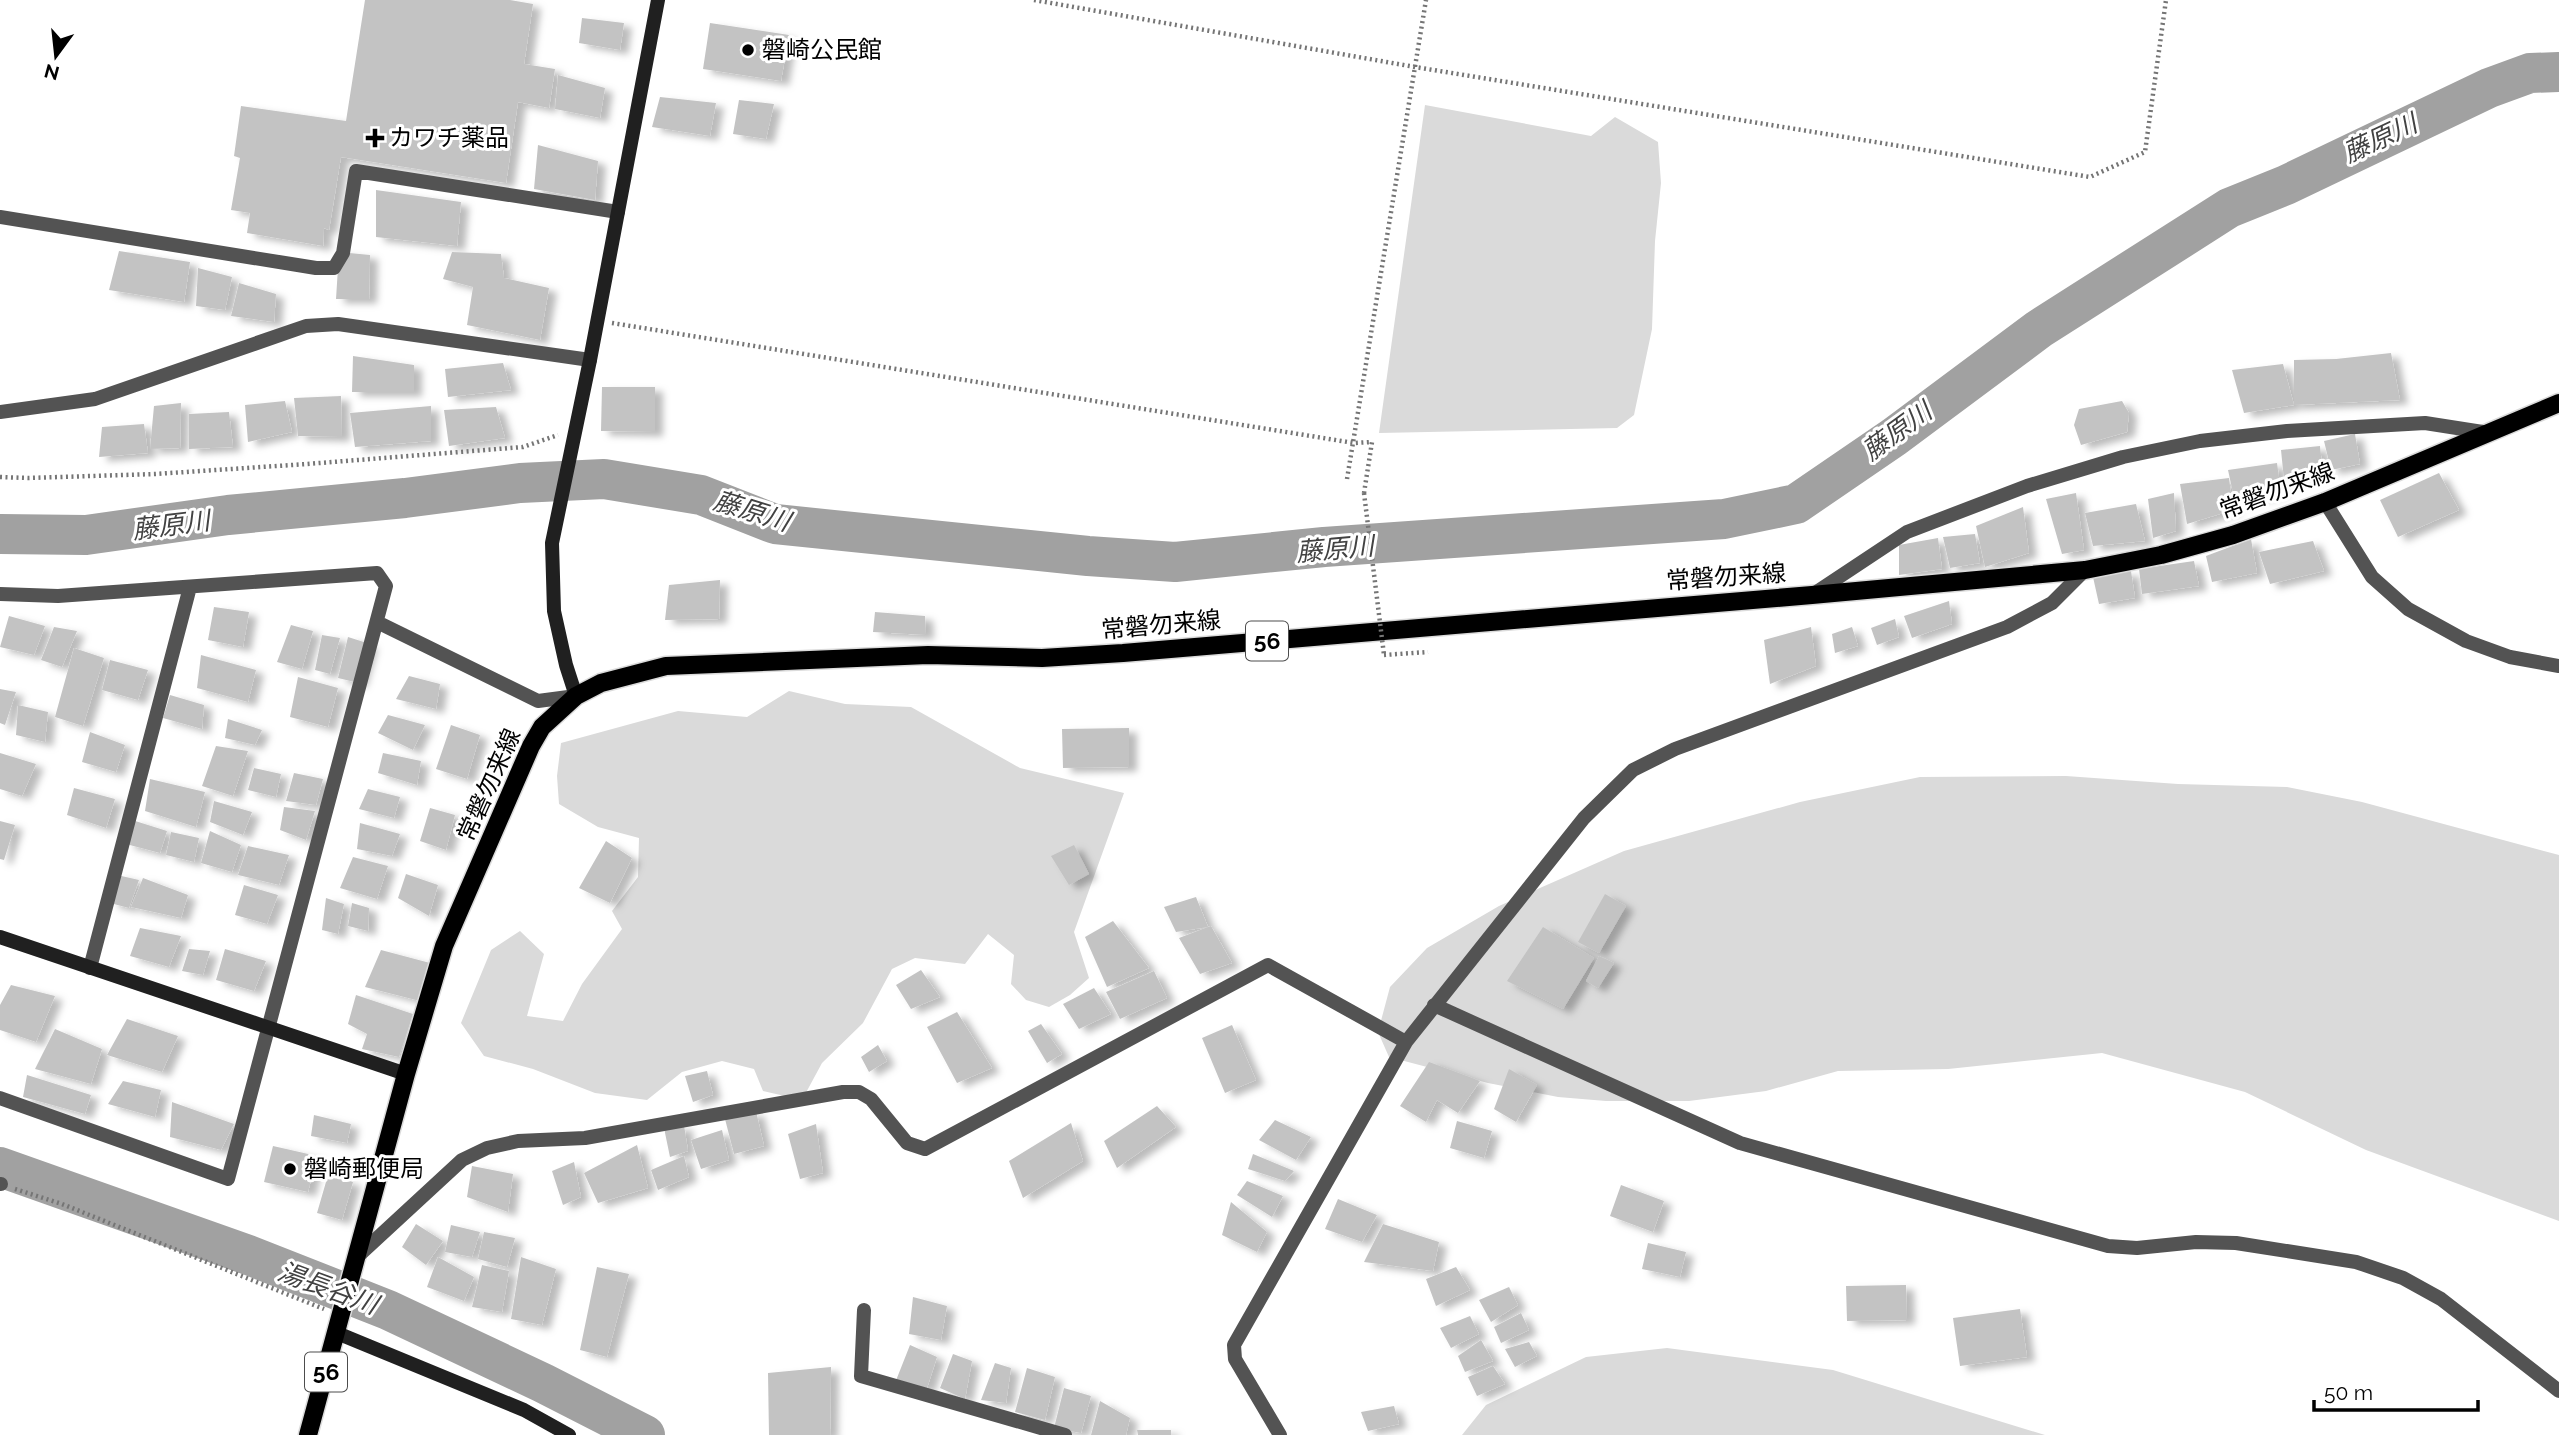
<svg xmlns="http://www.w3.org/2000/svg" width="2559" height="1435" font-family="Raleway,'Noto Sans JP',sans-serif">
  <defs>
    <filter id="shadow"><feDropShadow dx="8" dy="4.5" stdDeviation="3.5" flood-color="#0004"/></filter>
  </defs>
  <rect width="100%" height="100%" fill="#fff"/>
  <path fill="#dadada" d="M1425,105L1591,136L1615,117L1658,142L1661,183L1655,241L1652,329L1634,415L1617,428L1379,433Z
    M789,691L845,704L911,707L1020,768L1124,793L1074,932L1089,978L1070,995L1049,1007L1026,1000L1011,984L1014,955L988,934L965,964L915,958L892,969L863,1023L822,1063L802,1100L763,1091L754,1069L722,1061L682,1072L647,1100L595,1093L533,1069L484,1056L461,1023L491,950L520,931L544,954L527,1016L563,1021L582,984L622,929L612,911L638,877L639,838L598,827L559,804L557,776L561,743L678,711L747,717Z
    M2066,776L2178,784L2287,787L2362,802L2559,855V1221L2366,1150L2245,1092L2102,1053L1948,1069L1838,1071L1766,1091L1689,1101H1606L1558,1097L1488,1083L1389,1057L1378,1032L1390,987L1427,948L1499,906L1624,851L1800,802L1920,777Z
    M1667,1348L1833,1370L2045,1435H1462L1486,1405L1586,1357Z"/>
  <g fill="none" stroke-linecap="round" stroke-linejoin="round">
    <path stroke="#a1a1a1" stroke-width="40" d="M0,534L86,535L228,515L405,498L520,483L604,479L701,495L775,524L1088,556L1175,562L1324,547L1724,519L1796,504L1894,437L2039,329L2229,208L2286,185L2489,88L2530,73L2559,72
      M0,1167L251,1256L388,1310L543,1383L645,1435"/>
  </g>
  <path fill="#c3c3c3" filter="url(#shadow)" d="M365,0H510L533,4L524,64L555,69L549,108L518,102L506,183L341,157L329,230L324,228L323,246L247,233L250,213L231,210L240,158L234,156L241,106L346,121Z
    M582,18L624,23L620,50L579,43Z
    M710,23L789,35L781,81L703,69Z
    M558,75L605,88L600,118L555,109Z
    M660,97L716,103L710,136L652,127Z
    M739,100L774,104L766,139L733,134Z
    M538,145L598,161L595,200L534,189Z
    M376,190L461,202L457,246L376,237Z
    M119,251L190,262L184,302L109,290Z
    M339,252L370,255L369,299H336Z
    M452,252L501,254L504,278L549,288L540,340L467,325L473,287L443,279Z
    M198,268L232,277L225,310L196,306Z
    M239,283L276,294L274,322L231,316Z
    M2391,353L2400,400L2294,405V360L2336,359Z
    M353,356L414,365V392H352Z
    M503,363L511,390L448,397L445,369Z
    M2283,364L2294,405L2244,413L2232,370Z
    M602,387H655V432L601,431Z
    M341,396L342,437L298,436L294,398Z
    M285,401L292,432L248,442L245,405Z
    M2122,401L2129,413L2127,432L2081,445L2074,425L2079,409Z
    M181,403L180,448L150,449L154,406Z
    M431,406V441L355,447L350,413Z
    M496,407L505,438L449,446L444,410Z
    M229,412L233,447L189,449V414Z
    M144,424L148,453L99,457L102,427Z
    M2355,434L2360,464L2331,470L2324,441Z
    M2320,446L2323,475L2284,480L2281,450Z
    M2277,463L2281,492L2235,502L2228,470Z
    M2439,473L2459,510L2398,537L2380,500Z
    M2229,478L2233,510L2187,524L2180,484Z
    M2076,493L2084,550L2062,554L2046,499Z
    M2174,493L2176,531L2153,538L2148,499Z
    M2136,504L2145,541L2093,546L2085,513Z
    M2023,507L2029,553L1985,567L1976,526Z
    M1975,534L1980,563L1950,568L1943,537Z
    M1938,538L1942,569L1899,575V545Z
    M2251,539L2257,573L2212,582L2206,556Z
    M2313,541L2324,571L2270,584L2259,552Z
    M2194,561L2199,586L2142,594L2139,569Z
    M2131,571L2135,598L2099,604L2093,577Z
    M720,580L719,619L665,620L669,585Z
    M1949,601L1952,624L1912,638L1904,616Z
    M214,607L249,612L243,647L208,640Z
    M875,612L925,616L926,635L873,632Z
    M9,616L45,626L34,655L0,647Z
    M1895,619L1899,637L1877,645L1871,628Z
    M291,625L313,631L302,669L277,662Z
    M54,627L77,631L62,667L41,660Z
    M1811,627L1816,666L1770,684L1764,640Z
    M1852,627L1858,646L1835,653L1832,634Z
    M322,635L340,638L330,674L315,670Z
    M348,637L370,644L359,683L338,678Z
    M74,648L104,658L83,726L55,717Z
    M201,655L256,670L248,702L197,688Z
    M110,660L148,670L138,700L102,690Z
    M409,676L440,684L436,709L396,699Z
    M298,677L338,688L328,727L290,717Z
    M0,689L16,692L5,725L0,723Z
    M170,695L204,705L202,729L163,718Z
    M18,705L48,712L45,742L16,735Z
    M388,715L425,725L413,750L378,733Z
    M228,719L262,730L255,745L225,738Z
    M451,725L480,735L467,779L436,769Z
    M1129,728V767L1063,768L1062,729Z
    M90,732L125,745L116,772L82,762Z
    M216,746L248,751L233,796L202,786Z
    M0,753L36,764L22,796L0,789Z
    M383,753L421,761L417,785L378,773Z
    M254,768L281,774L276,797L248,790Z
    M294,773L323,779L316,805L286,801Z
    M150,779L205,792L196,827L145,811Z
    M74,788L115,799L106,828L67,815Z
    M368,789L400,797L394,818L359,809Z
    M214,801L252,812L243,835L210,822Z
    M284,807L315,811L306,840L280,830Z
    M430,808L455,815L446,850L420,841Z
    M132,820L167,831L160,853L126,844Z
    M0,821L15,825L4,860L0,859Z
    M360,823L400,834L392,856L357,849Z
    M210,831L241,845L232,872L201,863Z
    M171,832L199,838L194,862L166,855Z
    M606,841L632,858L610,903L579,888Z
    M1074,845L1089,874L1069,885L1051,856Z
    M248,846L289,855L279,885L238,875Z
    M353,857L388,866L377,899L340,888Z
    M406,874L438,885L429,916L398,898Z
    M117,875L139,880L129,908L110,903Z
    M143,878L188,895L181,918L131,907Z
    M244,885L278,895L267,924L235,915Z
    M1605,894L1626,906L1599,953L1578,942Z
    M1196,897L1208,927L1211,926L1232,963L1200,974L1179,938L1208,927L1176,932L1164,907Z
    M326,898L344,904L338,934L322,930Z
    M352,903L369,908L368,931L348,926Z
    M1113,921L1149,968L1107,987L1085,937Z
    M1543,927L1594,958L1563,1009L1507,981Z
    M140,928L181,936L169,967L130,956Z
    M189,949L210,951L203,975L182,971Z
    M225,949L266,961L254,991L216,980Z
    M381,950L430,963L420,1001L365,987Z
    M1599,956L1614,963L1598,988L1586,981Z
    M921,970L940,997L911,1009L896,985Z
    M1154,971L1167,998L1120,1019L1106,992Z
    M11,985L55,996L36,1042L0,1030V1005Z
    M1094,988L1111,1014L1079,1029L1063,1004Z
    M356,995L413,1014L399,1057L362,1049L367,1034L348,1024Z
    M957,1012L992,1068L957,1083L927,1027Z
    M127,1019L178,1036L162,1072L107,1055Z
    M1041,1024L1062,1054L1047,1063L1028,1031Z
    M1232,1025L1256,1080L1225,1093L1202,1038Z
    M55,1029L102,1049L91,1084L35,1069Z
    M878,1045L887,1061L869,1072L861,1057Z
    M1429,1062L1480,1081L1458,1113L1437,1100L1426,1122L1400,1106Z
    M1509,1069L1537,1085L1516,1122L1494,1109Z
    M707,1071L713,1095L693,1102L685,1076Z
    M27,1075L91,1095L85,1114L23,1097Z
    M123,1081L161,1090L155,1117L108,1104Z
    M172,1102L234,1124L221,1150L170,1137Z
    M1157,1106L1176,1127L1117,1168L1104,1141Z
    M756,1111L764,1146L734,1154L725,1119Z
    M314,1115L351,1124L347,1143L311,1136Z
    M1275,1120L1311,1137L1296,1160L1259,1140Z
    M1457,1121L1492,1131L1484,1158L1450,1148Z
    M1071,1123L1083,1161L1023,1198L1009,1161Z
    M816,1124L823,1173L800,1179L788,1134Z
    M684,1125L688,1151L670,1157L664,1128Z
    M722,1130L729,1160L701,1169L691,1140Z
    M637,1145L648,1188L598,1203L584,1173Z
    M273,1146L317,1156L308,1192L264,1182Z
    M1253,1154L1294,1171L1285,1181L1248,1169Z
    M684,1156L689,1177L658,1190L651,1170Z
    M574,1162L581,1197L563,1205L552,1171Z
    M472,1166L513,1174L508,1212L467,1197Z
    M328,1175L353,1182L342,1220L317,1213Z
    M1247,1181L1283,1196L1272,1217L1237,1195Z
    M1621,1185L1664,1201L1653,1232L1610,1216Z
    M1338,1199L1377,1215L1362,1242L1325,1229Z
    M1231,1202L1267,1232L1257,1252L1222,1235Z
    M416,1224L443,1241L426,1265L402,1247Z
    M1383,1224L1439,1242L1433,1271L1364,1262Z
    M451,1225L480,1232L472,1257L445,1252Z
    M484,1232L515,1238L507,1267L478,1259Z
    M1648,1243L1686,1252L1680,1277L1642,1269Z
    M438,1257L474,1277L464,1301L427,1287Z
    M521,1257L556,1269L542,1325L511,1319Z
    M482,1265L509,1271L502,1312L472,1307Z
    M597,1267L629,1274L607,1357L580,1350Z
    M1456,1267L1470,1290L1436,1306L1426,1279Z
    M1906,1285L1907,1320L1847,1321L1846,1286Z
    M1509,1287L1518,1305L1491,1322L1479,1300Z
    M913,1297L947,1306L941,1340L909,1334Z
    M2020,1309L2027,1357L1960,1366L1953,1318Z
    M1521,1313L1529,1330L1501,1343L1494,1327Z
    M1470,1316L1479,1334L1451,1348L1440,1328Z
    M1481,1340L1493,1361L1465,1372L1458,1356Z
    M1529,1342L1537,1356L1515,1367L1505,1349Z
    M910,1345L937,1357L927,1388L895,1383Z
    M953,1354L972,1361L965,1399L940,1388Z
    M995,1363L1011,1368L1006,1403L981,1400Z
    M1493,1366L1505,1384L1477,1396L1468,1377Z
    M831,1367L830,1435H769L768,1373Z
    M1027,1368L1055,1377L1045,1420L1015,1412Z
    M1064,1388L1091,1396L1081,1433L1054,1428Z
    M1100,1401L1130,1418L1126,1435H1091Z
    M1394,1406L1399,1424L1368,1431L1361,1412Z
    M1137,1430H1171V1435H1138Z"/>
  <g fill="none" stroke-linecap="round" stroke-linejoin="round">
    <defs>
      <path id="primary" d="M308,1435L406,1074L444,946L531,746L542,727L576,696L601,683L666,666L928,655L1042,658L1123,653L1812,595L2085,570L2161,555L2233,535L2325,502L2559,403"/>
    </defs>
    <use href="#primary" stroke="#dbdbdb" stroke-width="21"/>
    <path stroke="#757575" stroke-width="4.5" stroke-dasharray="2 3.5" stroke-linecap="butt" d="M1034,0L1415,67L2090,177L2145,152L2166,0
      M612,323L1354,443L1372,442L1364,493
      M0,477L28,478L155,474L307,464L523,447L558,435
      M1347,479L1426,0
      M1384,655L1428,652
      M15,1189L62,1204L324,1309"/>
    <path stroke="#535353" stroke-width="14" d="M0,217L316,268H334L343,253L356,171L618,212
      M0,412L95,399L306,326L338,324L590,360
      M2325,502L2372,577L2408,609L2466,641L2510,657L2559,666
      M0,594L58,596L377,573L386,586L228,1179L0,1098
      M1812,595L1907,532L2027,486L2123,457L2200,441L2287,431L2425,423L2489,433
      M377,622L538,701L576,696
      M90,968L190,587
      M1434,1005L1740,1143L2108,1246L2137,1248L2196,1242L2236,1243L2356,1262L2403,1278L2441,1299L2559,1391
      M0,1184H1
      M358,1256L462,1160L487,1148L518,1141L585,1138L843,1092H859L871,1099L907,1143L925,1149L1268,965L1406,1042
      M864,1310L861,1376L1065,1435
      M1280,1435L1235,1359L1234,1345L1406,1042L1584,818L1633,770L1675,749L2007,627L2052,603L2085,570"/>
    <path stroke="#202020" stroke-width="14" d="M576,696L566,665L554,611L552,543L590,360L658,0
      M0,937L406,1074
      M337,1333L524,1410L569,1435"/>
    <use href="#primary" stroke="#000" stroke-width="18"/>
    <path stroke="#757575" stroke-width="4.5" stroke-dasharray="2 3.5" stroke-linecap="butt" d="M1364,493L1384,655"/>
  </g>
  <g fill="#000" stroke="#fff" stroke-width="2.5">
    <circle cx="748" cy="50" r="7"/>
    <path d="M371.5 127.5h7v7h7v7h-7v7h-7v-7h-7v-7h7z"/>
    <circle cx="290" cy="1169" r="7"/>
  </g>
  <g text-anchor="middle" stroke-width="6" stroke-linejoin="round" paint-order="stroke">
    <g fill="#fff" stroke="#4c4c4c" stroke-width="2">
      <rect x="1246" y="621.5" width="42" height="39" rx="5"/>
      <rect x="305" y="1352.5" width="42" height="39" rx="5"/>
    </g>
    <g font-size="23" font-weight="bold" fill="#000">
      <text x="1267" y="649">56</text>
      <text x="326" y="1380">56</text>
    </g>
    <g font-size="24" fill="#000" stroke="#fff" text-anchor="start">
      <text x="762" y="58">磐崎公民館</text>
      <text x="389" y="146">カワチ薬品</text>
      <text x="304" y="1177">磐崎郵便局</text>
    </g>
    <g font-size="24" fill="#000" stroke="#fff">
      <text transform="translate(2277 491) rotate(-20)" y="8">常磐勿来線</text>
      <text transform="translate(1726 577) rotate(-4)" y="8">常磐勿来線</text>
      <text transform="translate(1161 625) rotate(-5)" y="8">常磐勿来線</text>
      <text transform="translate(489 785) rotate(-66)" y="8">常磐勿来線</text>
    </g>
    <g font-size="26" font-style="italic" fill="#424242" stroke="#fff">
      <text transform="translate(2380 138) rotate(-25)" y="9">藤原川</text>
      <text transform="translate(1897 431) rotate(-36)" y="9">藤原川</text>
      <text transform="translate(752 511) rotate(17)" y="9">藤原川</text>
      <text transform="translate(171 525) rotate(-7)" y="9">藤原川</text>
      <text transform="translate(1335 549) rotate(-5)" y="9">藤原川</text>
      <text transform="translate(328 1288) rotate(20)" y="9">湯長谷川</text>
    </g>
  </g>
  <g transform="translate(56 56) rotate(195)" stroke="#ffffff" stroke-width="5" paint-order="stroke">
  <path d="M0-5L12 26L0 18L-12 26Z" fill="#000000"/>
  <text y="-10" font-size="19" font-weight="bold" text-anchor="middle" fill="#000000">N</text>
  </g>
  <path d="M2314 1400v10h164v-10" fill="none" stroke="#000000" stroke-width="3.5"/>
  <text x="2324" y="1400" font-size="21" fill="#000000" stroke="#ffffff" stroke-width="5" paint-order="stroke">50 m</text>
</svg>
